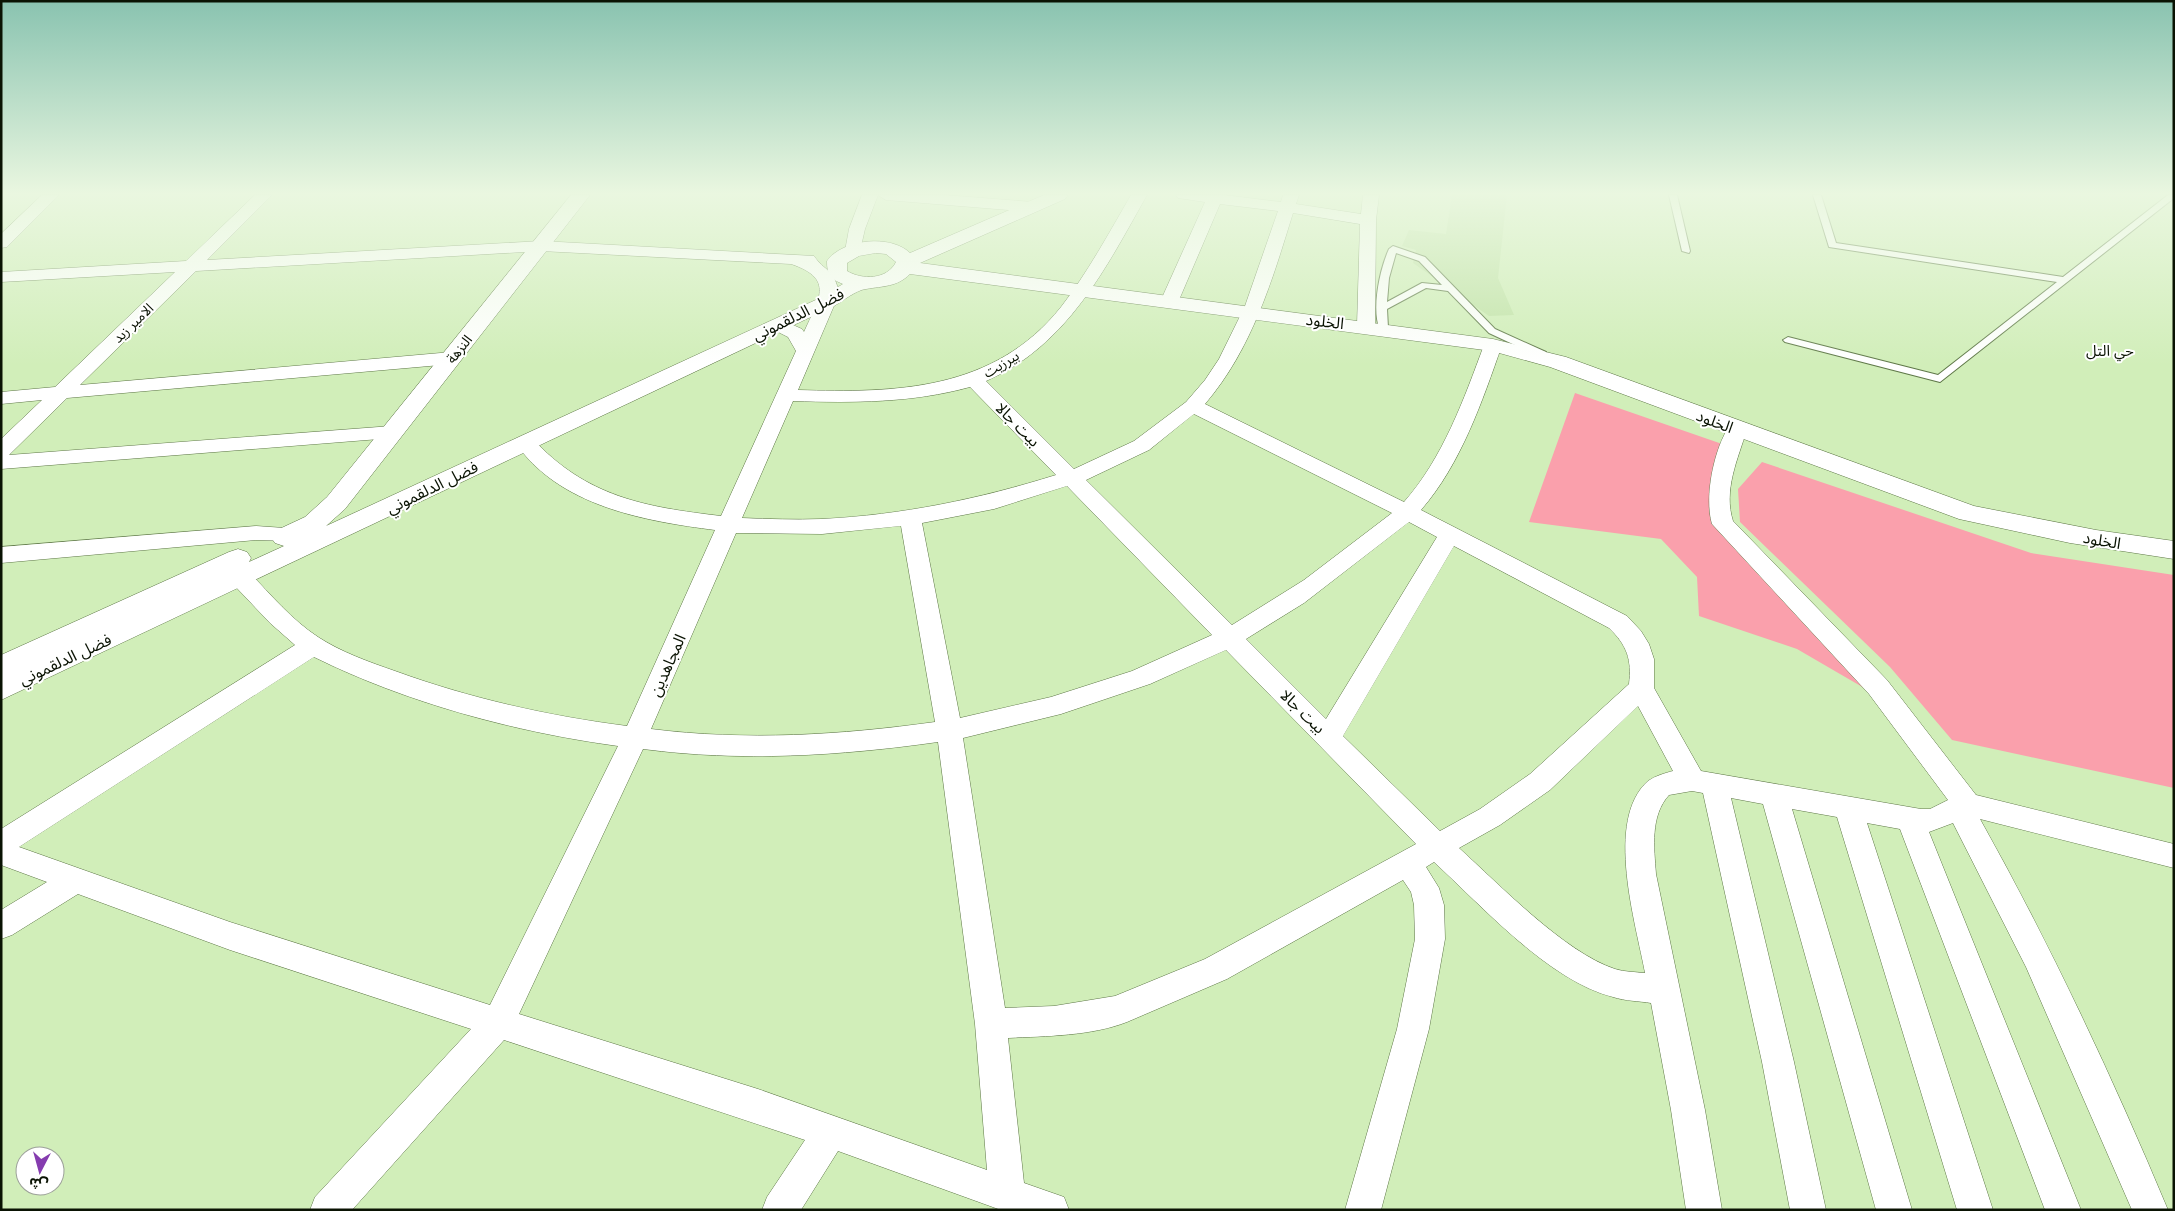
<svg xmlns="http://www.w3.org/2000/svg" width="2175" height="1211" font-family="'DM Sans','Noto Sans Arabic',sans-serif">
  <rect width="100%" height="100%" fill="#d1eeb9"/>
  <path fill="#c2e3a8" d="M1452,195H1507L1498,278L1514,315L1489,316L1413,263L1416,250L1402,246L1409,230L1446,234Z"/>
  <path fill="#faa0ac" d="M1575,393L1725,445L1723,524L1883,699L1797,649L1699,616L1697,577L1661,539L1529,522Z
    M1762,462L2031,553L2174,575V788L1952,740L1890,667L1740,522L1738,489Z"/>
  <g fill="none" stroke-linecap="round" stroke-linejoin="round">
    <defs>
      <path id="lane" d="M1669,195H1677L1690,251L1689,253L1682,251Z
        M1813,195H1821L1836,243L2063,277L2168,195H2174V198L1940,382L1785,342L1783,340L1788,337L1938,375L2057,282L1829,247Z
        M1393,246L1425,257L1495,329L1546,352V356H1538L1489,333L1448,291L1426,288L1387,309L1388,328L1386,330H1380C1371,309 1380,269 1389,249ZM1396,253L1419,261L1442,285L1422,283L1387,302L1389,278Z"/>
      <path id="street" d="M42,195H59L7,247L1,248V234Z
        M255,195H272L207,260L541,241L814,256C824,271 835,269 839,294L798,390C896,393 994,391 1061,307C1088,272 1109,233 1131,195H1147C1106,268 1067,346 986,381L1074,469L1134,441L1186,402L1205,380L1219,359L1245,306L1278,211L1220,204L1179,300L1176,304H1164L1161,300L1205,202L1178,198L1176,195H1224L1281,202L1283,195H1299L1296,204L1361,214L1363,195H1379L1376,220L1375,326L1372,330H1360L1357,326L1360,224L1293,213C1272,281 1252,349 1205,404L1404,502C1443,458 1464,399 1484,345L1486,341H1500L1502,345C1482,402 1461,464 1421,510L1627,616L1641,631L1649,644L1654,659V688L1701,771L1921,809H1930L1948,800L1869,694L1712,524C1704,497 1714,448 1730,425L1737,423L1744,425L1747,429C1738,459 1723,490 1733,521L1887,680L1976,795L2174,844V868L1980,819C2050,944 2112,1076 2168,1210H2132L2026,967L1953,823L1929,832L2081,1210H2045L1900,829L1867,823L1993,1210H1957L1837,817L1792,809L1912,1210H1876L1763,804L1731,798L1794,1062L1826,1210H1790L1762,1062L1703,793L1692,791L1669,795C1650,816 1654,847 1656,874L1705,1110L1722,1210H1686L1671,1110L1651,1003C1639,1001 1625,1001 1613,997C1549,981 1482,906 1434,862L1426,867L1439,888L1444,905L1445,939L1429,1029L1381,1210H1345L1397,1029L1415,939L1414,905L1411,892L1403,880L1227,979L1127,1022C1091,1036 1047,1036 1008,1038L1024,1183L1064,1197L1069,1210H1001L838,1151L801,1210H762L767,1197L805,1140L504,1040L352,1210H310L315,1197L471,1029L230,950L78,894L12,935L1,939V910L47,882L1,865V829L295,645L270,623L233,584L229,578L233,572L241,570L249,572C271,595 292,620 318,637C341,652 369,662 395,671C469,698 548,716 627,726L715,530C644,521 558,506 515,442L518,438L525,436L532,438C586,497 645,507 721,516L796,351L788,337L772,329L769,325L772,321H784L802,329L804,332C818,300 836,279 791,264L541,251L196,271L80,385L452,352L459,354L461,358L459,362L452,364L67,398L9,455L392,426L399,428L402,432L399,436L392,438L1,469V439L42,400L1,404V392L55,387L175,272L1,282V272L186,261ZM970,387L1056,475C979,499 902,515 822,519C796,520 769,519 742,518L793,401C853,403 912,403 970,387ZM1194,414L1392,513L1304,580L1232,625L1086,480L1149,450ZM1067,486L1212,635L1132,671L1051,697L960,718L922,523L994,509ZM1409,522L1437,537L1326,719L1246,639L1304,603ZM901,526L935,722C841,735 746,741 651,729L736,533L822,534ZM1454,546L1609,628C1627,645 1632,660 1629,684L1530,774L1480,809L1440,831L1343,736ZM1226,650L1416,844L1205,959L1115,996L1054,1006L1005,1008L963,738L1061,714L1150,684ZM314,657C407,703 515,732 618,746L490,1005L230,922L19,847ZM1638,706L1673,771C1665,773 1655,776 1648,781C1604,820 1636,924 1645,973C1636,972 1624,972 1615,969C1564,952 1500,885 1459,848L1500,825L1550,790ZM938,742L975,1024L987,1170L758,1089L519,1014L643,749C741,762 839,756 938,742Z
        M862,195H878L865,229L859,255H847L845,251L849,229Z
        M878,195H944L1033,202L1041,207L1033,212L886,200Z
        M256,526L299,529L302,534L299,539L291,541L256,540L1,563V547Z"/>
      <path id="secondary" d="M571,195H590L345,509L326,526L820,298L843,284C830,279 827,274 827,261C842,239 891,234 910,253L1044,195H1068L1065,199L920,263L1493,339L1566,357L1974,506L2096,530L2174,541V559L2070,543L1959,519L1550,367L1492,351L910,274C897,287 883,286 866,289C856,290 843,301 834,306L1,700V655L229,552L238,549L247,552L251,558L249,562L284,546L275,543L271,537L275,531L305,517L327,497ZM876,253L886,254L896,262C887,280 862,280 847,271V263L859,256Z"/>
    </defs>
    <use href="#lane" stroke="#5e7747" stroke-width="2"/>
    <use href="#street" stroke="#5e7747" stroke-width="1"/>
    <use href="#secondary" stroke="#5e7747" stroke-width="1"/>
    <use href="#lane" fill="#fff" fill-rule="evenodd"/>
    <use href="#street" fill="#fff" fill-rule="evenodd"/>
    <use href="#secondary" fill="#fff" fill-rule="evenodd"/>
  </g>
  <linearGradient id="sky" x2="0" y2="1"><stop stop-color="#89c3b0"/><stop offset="0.53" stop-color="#eaf7e0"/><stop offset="1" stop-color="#eaf7e0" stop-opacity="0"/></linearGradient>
  <rect width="2175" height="365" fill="url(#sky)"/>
  <g text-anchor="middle" stroke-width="4" stroke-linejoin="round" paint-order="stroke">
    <g font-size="14" fill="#0a1303" stroke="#fff">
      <text transform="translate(133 323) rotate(-44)" y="5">الامير زيد</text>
      <text transform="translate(459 349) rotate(-51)" y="5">النزهة</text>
      <text transform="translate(1001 364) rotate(-31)" y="5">بيرزيت</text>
    </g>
    <g font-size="15" fill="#0a1303" stroke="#fff">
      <text x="2110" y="356">حي التل</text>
    </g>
    <g font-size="16" fill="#0a1303" stroke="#fff">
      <text transform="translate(798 314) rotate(-26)" y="6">فضل الدلقموني</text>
      <text transform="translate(1325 321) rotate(7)" y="6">الخلود</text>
      <text transform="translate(1715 421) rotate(21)" y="6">الخلود</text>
      <text transform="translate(1018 424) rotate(45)" y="6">بيت جالا</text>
      <text transform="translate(432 487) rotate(-26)" y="6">فضل الدلقموني</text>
      <text transform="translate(2102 540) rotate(10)" y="6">الخلود</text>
      <text transform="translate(65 659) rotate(-25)" y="6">فضل الدلقموني</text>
      <text transform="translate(667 665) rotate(-66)" y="6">المجاهدين</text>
      <text transform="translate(1303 711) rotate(44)" y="6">بيت جالا</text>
    </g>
  </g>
  <rect width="2175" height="1211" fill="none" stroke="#0a1303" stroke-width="5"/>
  <g transform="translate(40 1171) rotate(186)"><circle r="24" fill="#ffffff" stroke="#9da19a"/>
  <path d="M0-4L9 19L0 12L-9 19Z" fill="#853caf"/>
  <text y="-8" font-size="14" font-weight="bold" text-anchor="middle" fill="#0a1303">ش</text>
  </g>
</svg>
